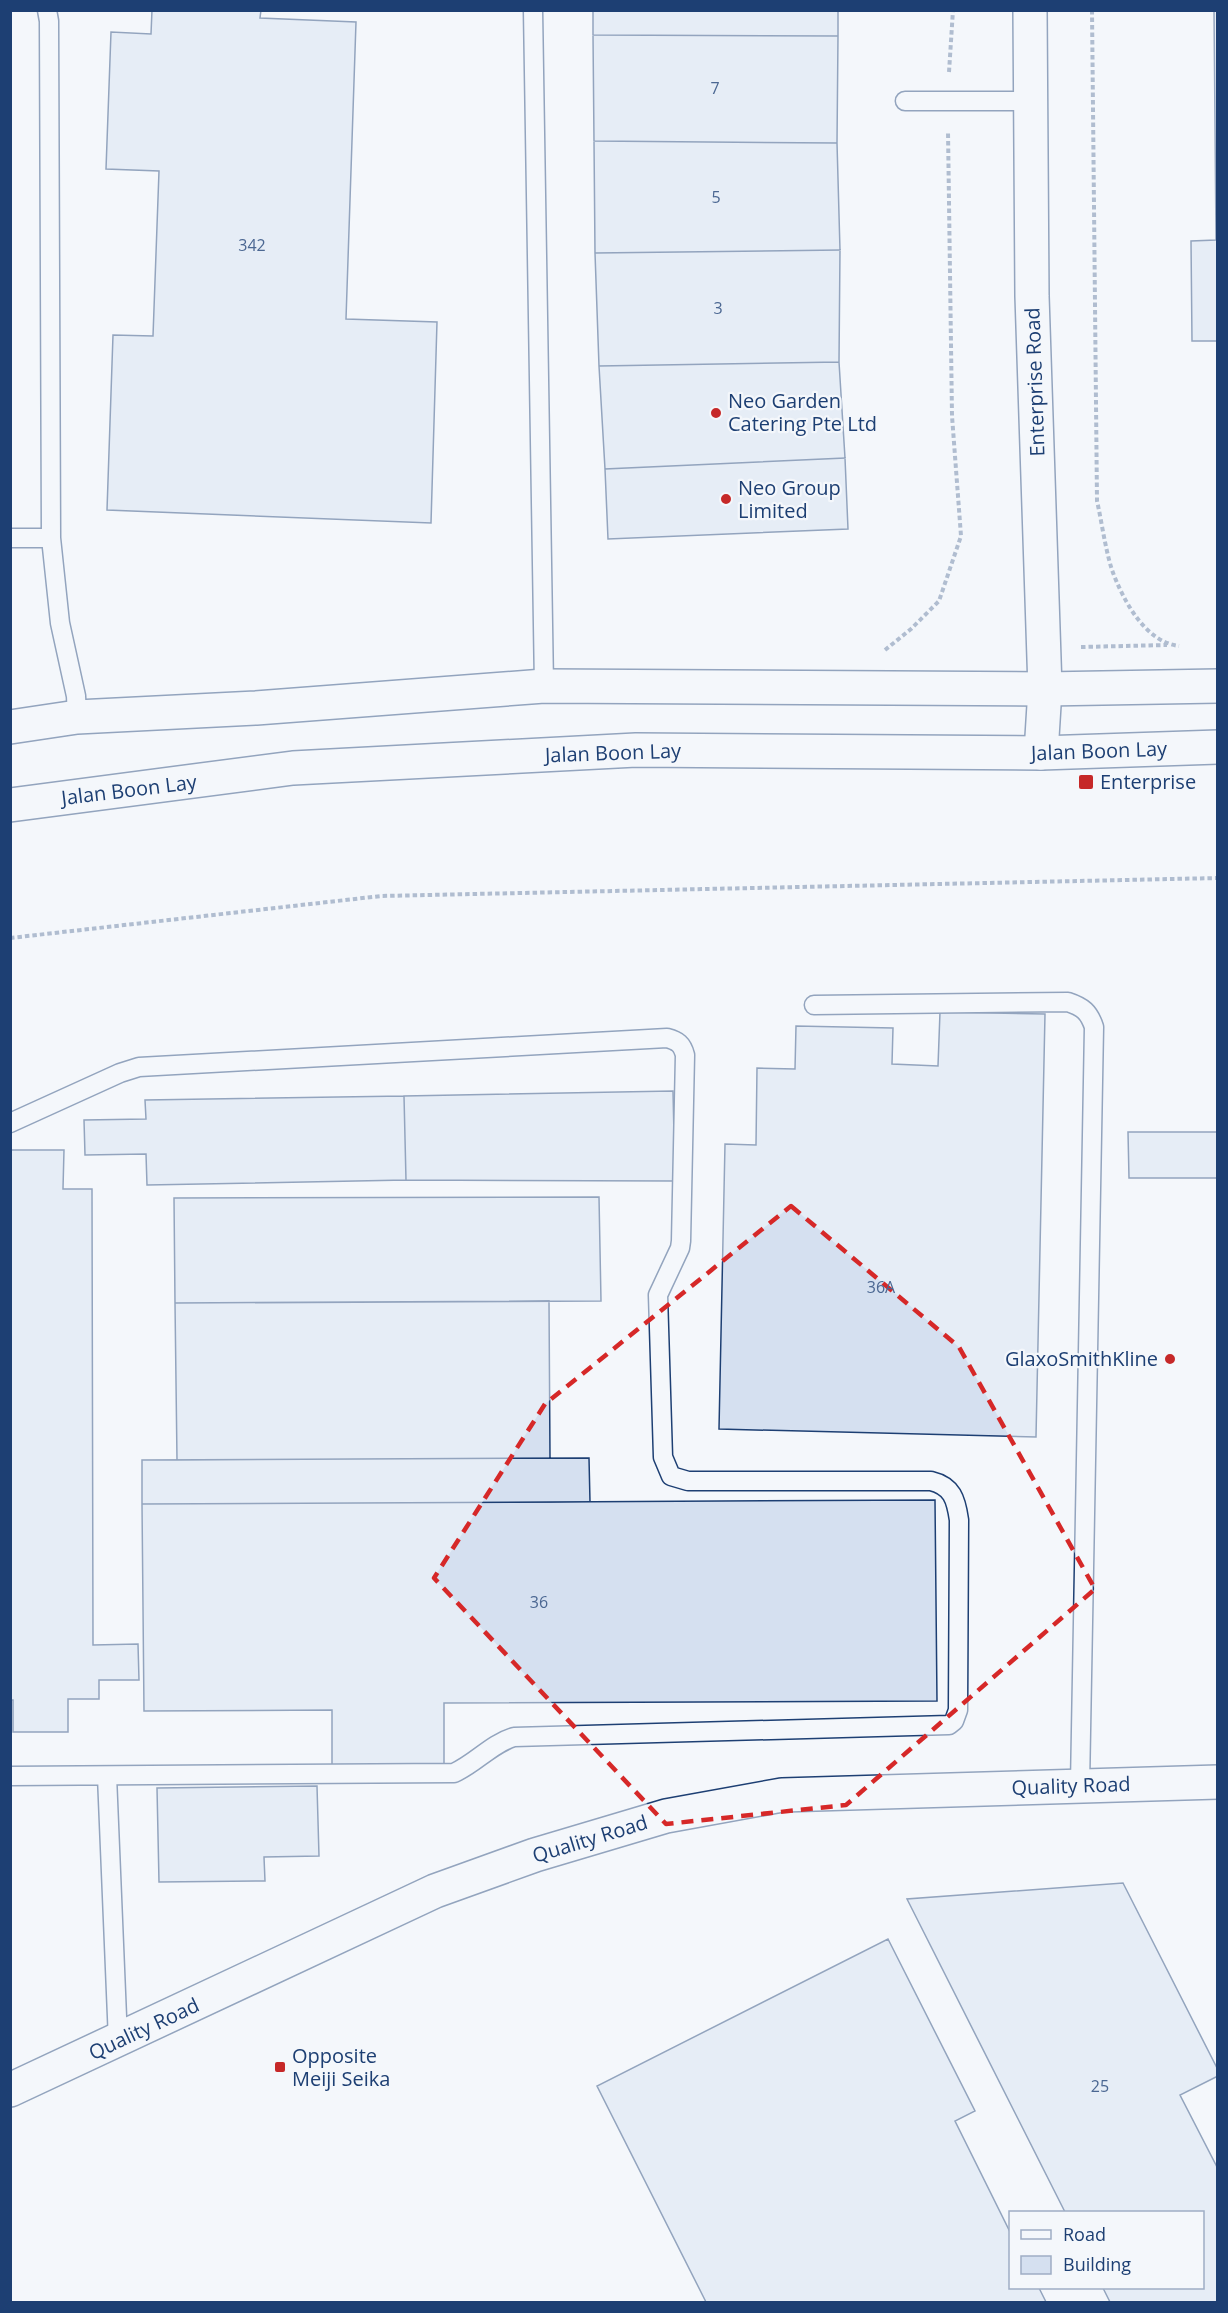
<svg xmlns="http://www.w3.org/2000/svg" width="1228" height="2313" font-family="'Open Sans',sans-serif">
  <rect width="100%" height="100%" fill="#f4f7fb"/>
  <path fill="#d5e0f0" stroke="#1d3f73" stroke-width="1.5" d="M152,10H261L260,18L356,22L346,319L437,322L431,523L107,510L113,335L153,336L159,171L106,169L111,32L151,34Z
    M593,10H838V36L593,35Z
    M1214,10H1218V341H1192L1191,241L1216,240Z
    M593,35L838,36L837,143L594,141Z
    M594,141L837,143L840,250L595,253Z
    M840,250L839,362L599,366L595,253Z
    M839,362L845,458L605,469L599,366Z
    M845,458L848,529L608,539L605,469Z
    M940,1012L1045,1014L1036,1437L719,1429L725,1144L756,1145L757,1068L795,1069L796,1026L893,1028L892,1064L938,1066Z
    M673,1091L675,1181L406,1180L404,1096Z
    M404,1096L406,1180L147,1185L146,1154L85,1155L84,1120L146,1119L145,1100Z
    M1128,1132H1218V1178H1129Z
    M10,1150H64L63,1189H92L93,1645L138,1644L139,1680H99V1699H68V1732H13V1700H10Z
    M599,1197L601,1301L175,1303L174,1198Z
    M549,1301L550,1458L177,1460L175,1303Z
    M589,1458L590,1502L142,1504V1460Z
    M935,1500L937,1701L444,1703V1766L332,1767V1710L144,1711L142,1504Z
    M317,1786L319,1856L264,1857L265,1881L159,1882L157,1788Z
    M1123,1883L1218,2070V2076L1180,2095L1218,2169V2302H1110L1103,2288H1202V2212H1065L907,1899Z
    M888,1939L975,2111L955,2121L1010,2232V2288H1039L1046,2302H706L597,2086Z"/>
  <g fill="none" stroke-linecap="round" stroke-linejoin="round">
    <defs>
      <path id="service" d="M47,10L49,21L51,538L60,623L76,696L77,717
        M533,10L544,686
        M905,101H1032
        M10,538H51
        M814,1005L1068,1002C1083,1007 1089,1012 1094,1027L1080,1785
        M10,1123L120,1073L139,1067L667,1038C678,1041 682,1044 685,1055L681,1241L680,1248L658,1295L663,1457L671,1476L688,1481H931C952,1486 956,1499 959,1520L958,1710L954,1721L949,1725L514,1737C491,1744 476,1763 454,1773L10,1776
        M107,1776L118,2041"/>
      <path id="minor" d="M1030,10L1032,296L1045,689L1041,753
        M10,2090L435,1891L535,1855L666,1816L782,1795L1218,1782"/>
      <path id="primary" d="M10,727L77,717L256,708L544,686L1045,689L1218,686
        M10,805L293,768L636,750L1041,753L1218,747"/>
    </defs>
    <use href="#service" stroke="#1d3f73" stroke-width="21"/>
    <use href="#minor" stroke="#1d3f73" stroke-width="36"/>
    <use href="#primary" stroke="#1d3f73" stroke-width="36"/>
    <path stroke="#5e769c" stroke-width="4" stroke-dasharray="4.5 3" stroke-linecap="butt" d="M1092,10L1097,501C1102,523 1105,548 1112,570C1123,600 1145,642 1179,646
      M949,72L953,10
      M1081,647L1167,645
      M885,650L911,629L939,601L961,536L952,416L948,131
      M10,938L381,896L1218,878"/>
    <use href="#service" stroke="#f4f7fb" stroke-width="18"/>
    <use href="#minor" stroke="#f4f7fb" stroke-width="33"/>
    <use href="#primary" stroke="#f4f7fb" stroke-width="33"/>
  </g>
  <path d="M0 0H1228V2313H0ZM791,1206L959,1347L1095,1589L846,1805L666,1824L434,1578L545,1404Z" fill="#f4f7fb" fill-opacity=".55" fill-rule="evenodd"/>
  <path fill="none" stroke="#d62828" stroke-width="4.5" stroke-dasharray="12 8" stroke-linejoin="round" d="M791,1206L959,1347L1095,1589L846,1805L666,1824L434,1578L545,1404Z"/>
  <g fill="#c62828" stroke="#f4f7fb" stroke-width="2">
    <circle cx="716" cy="413" r="6"/>
    <circle cx="726" cy="499" r="6"/>
    <rect x="1078" y="774" width="16" height="16" rx="3"/>
    <circle cx="1170" cy="1359" r="6"/>
    <rect x="274" y="2061" width="12" height="12" rx="3"/>
  </g>
  <g text-anchor="middle" stroke-width="4.5" stroke-linejoin="round" paint-order="stroke">
    <g font-size="16" fill="#4b6792">
      <text x="715" y="94">7</text>
      <text x="716" y="203">5</text>
      <text x="252" y="251">342</text>
      <text x="718" y="314">3</text>
      <text x="881" y="1293">36A</text>
      <text x="539" y="1608">36</text>
      <text x="1100" y="2092">25</text>
    </g>
    <g font-size="20" fill="#1d3f73" stroke="#f4f7fb">
      <text transform="translate(1035 382) rotate(-92)" y="7">Enterprise Road</text>
      <text transform="translate(1099 751) rotate(-2)" y="7">Jalan Boon Lay</text>
      <text transform="translate(613 753) rotate(-2)" y="7">Jalan Boon Lay</text>
      <text transform="translate(129 790) rotate(-7)" y="7">Jalan Boon Lay</text>
      <text transform="translate(1071 1786) rotate(-2)" y="7">Quality Road</text>
      <text transform="translate(590 1839) rotate(-17)" y="7">Quality Road</text>
      <text transform="translate(144 2029) rotate(-25)" y="7">Quality Road</text>
    </g>
    <g font-size="20" fill="#1d3f73" stroke="#f4f7fb" text-anchor="start">
      <text x="728" y="408">Neo Garden<tspan x="728" dy="23">Catering Pte Ltd</tspan></text>
      <text x="738" y="495">Neo Group<tspan x="738" dy="23">Limited</tspan></text>
      <text x="1100" y="789">Enterprise</text>
      <text x="1158" y="1366" text-anchor="end">GlaxoSmithKline</text>
      <text x="292" y="2063">Opposite<tspan x="292" dy="23">Meiji Seika</tspan></text>
    </g>
  </g>
  <rect width="1228" height="2313" fill="none" stroke="#1d3f73" stroke-width="24"/>
  <rect x="1009" y="2211" width="195" height="78" fill="#f4f7fb" stroke="#9eadc5" stroke-width="1.5"/>
  <rect x="1021" y="2230" width="30" height="9" fill="#f4f7fb" stroke="#9eadc5" stroke-width="1.5"/>
  <text x="1063" y="2241" font-size="18" fill="#1d3f73">Road</text>
  <rect x="1021" y="2256" width="30" height="18" fill="#d5e0f0" stroke="#9eadc5" stroke-width="1.5"/>
  <text x="1063" y="2271" font-size="18" fill="#1d3f73">Building</text>
</svg>
